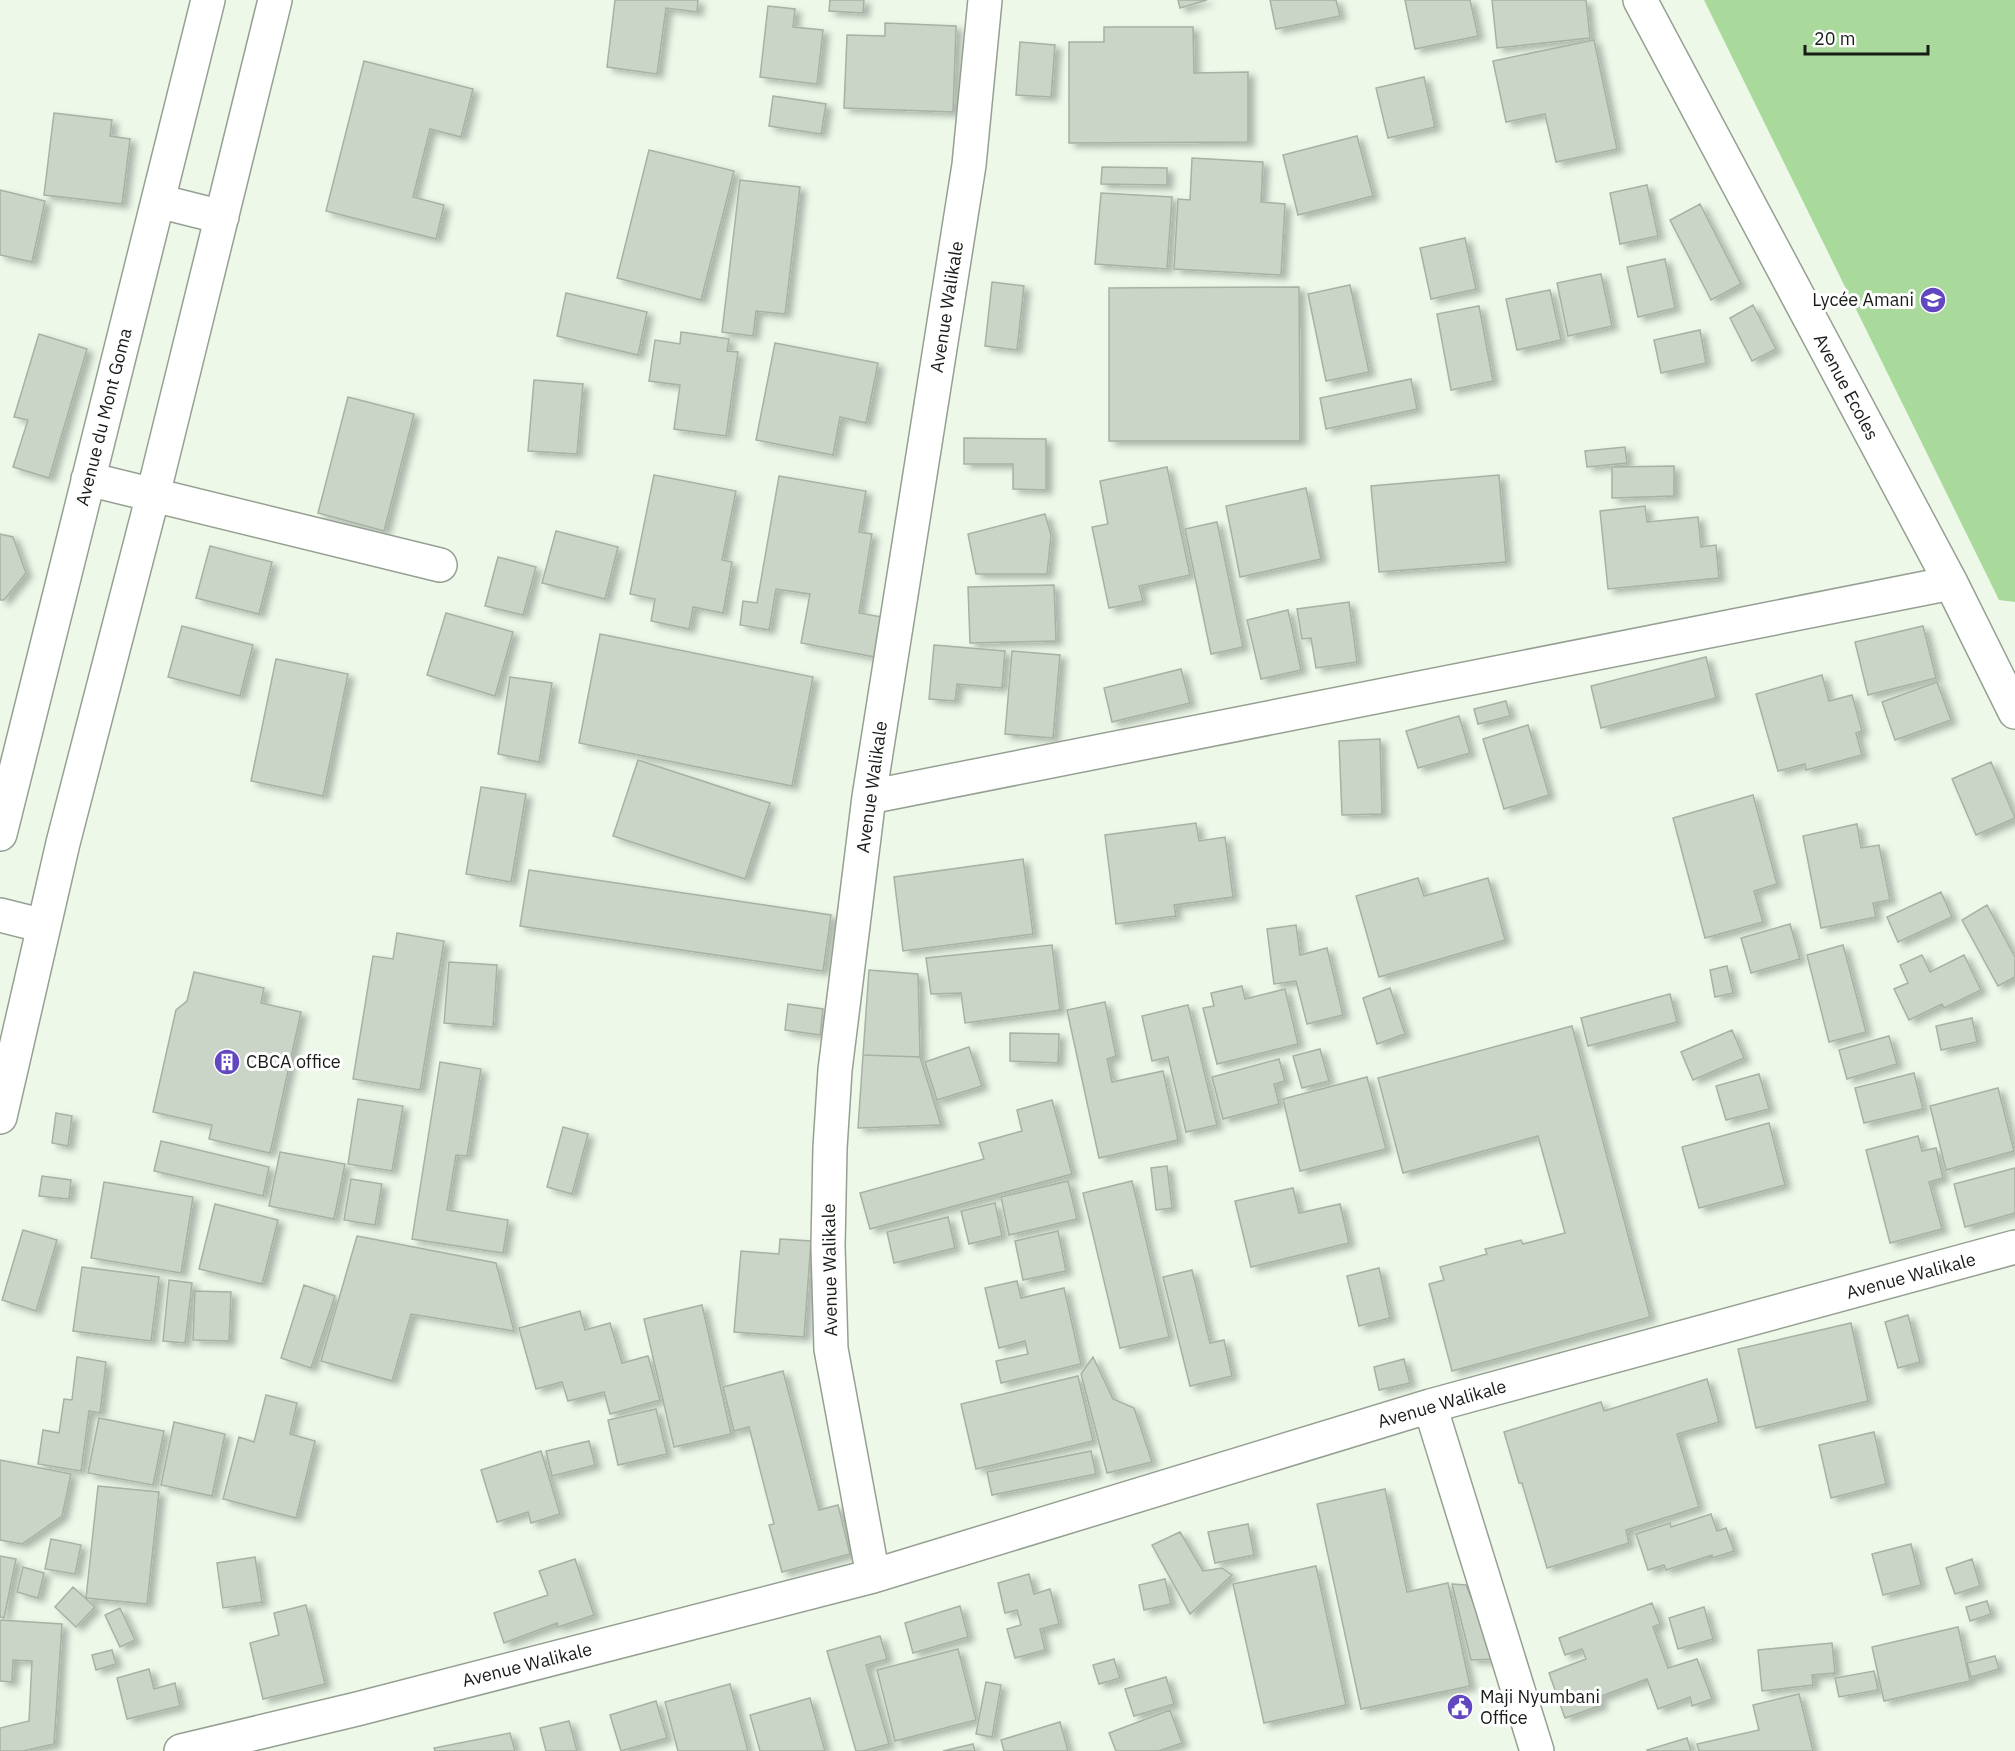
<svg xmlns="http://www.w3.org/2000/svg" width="2015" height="1751" font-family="'IBM Plex Sans',sans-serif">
  <defs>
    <filter id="shadow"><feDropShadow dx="6" dy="4" stdDeviation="3" flood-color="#0004"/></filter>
  </defs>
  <rect width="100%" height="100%" fill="#edf8e9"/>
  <path fill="#aada9b" d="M1704,0H2015V602L1999,600Z"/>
  <path fill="#cbd5c7" stroke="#a7b1a4" stroke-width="1.5" filter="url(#shadow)" d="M615,0H698L697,12L666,8L657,74L607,67Z
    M830,0H864L863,13L829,11Z
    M1178,0H1207L1180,8Z
    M1270,0H1336L1340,16L1276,29Z
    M1405,0H1470L1478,36L1415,49Z
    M1492,0H1586L1590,38L1497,48Z
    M768,6L795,9L793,27L823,30L817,84L760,77Z
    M885,23L956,26L953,112L844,108L847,35L885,36Z
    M1104,27H1193L1194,73L1248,72V142L1069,143V42H1104Z
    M1594,40L1617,149L1556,162L1545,114L1506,122L1493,61Z
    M1020,42L1055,45L1051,97L1016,95Z
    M364,61L473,89L461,137L430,129L413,197L444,205L436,239L326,211Z
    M1424,77L1435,127L1388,138L1376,88Z
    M773,96L826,104L821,134L769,126Z
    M54,113L112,120L110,136L130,139L122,204L44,195Z
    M1357,136L1373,196L1298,215L1283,155Z
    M649,150L734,171L701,300L617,278Z
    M1192,158L1263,162L1261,202L1285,204L1281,275L1174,269L1178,199L1190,200Z
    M1102,167L1167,168V185L1101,184Z
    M740,180L800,187L785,314L756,311L753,336L722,332Z
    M1647,185L1658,236L1620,244L1610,193Z
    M0,190L45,201L32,262L0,255Z
    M1101,193L1172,197L1167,269L1095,264Z
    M1700,204L1741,284L1711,300L1670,220Z
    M1465,238L1476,289L1431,299L1420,248Z
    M1665,259L1675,308L1638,317L1627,267Z
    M1601,274L1612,326L1568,336L1557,283Z
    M992,282L1024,286L1017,350L985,346Z
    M1350,285L1369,372L1326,381L1308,294Z
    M1299,287L1300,441H1109V288Z
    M1550,290L1561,340L1517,350L1506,299Z
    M566,293L647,312L638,355L557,336Z
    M1753,305L1776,349L1752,361L1730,318Z
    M1479,306L1493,381L1451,390L1437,314Z
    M1700,330L1706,363L1661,373L1654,340Z
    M681,332L729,339L727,351L738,352L726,436L674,429L680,385L649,381L655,340L680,344Z
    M39,334L87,349L49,478L13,467L28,420L14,417Z
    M775,343L878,363L866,423L840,417L833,455L756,440Z
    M1411,379L1417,409L1326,429L1320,398Z
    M534,380L583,384L577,454L528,451Z
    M348,397L414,414L384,531L318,513Z
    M964,438L1046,439V490L1013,489V464H964Z
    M1625,447L1627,463L1587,467L1585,451Z
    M1674,466V496L1612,498V467Z
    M1167,467L1190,575L1139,586L1143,601L1109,608L1092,527L1108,524L1100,481Z
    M654,475L736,491L722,560L732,562L723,613L693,607L689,629L651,621L655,599L630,594Z
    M1499,475L1506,562L1379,572L1371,486Z
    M779,476L866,491L859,532L872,534L859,613L882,617L875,657L801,643L810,594L776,589L769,630L740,625L743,601L757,603Z
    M1306,488L1321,559L1240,577L1226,506Z
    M1645,506L1647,522L1698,517L1701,547L1716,545L1719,578L1608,589L1600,511Z
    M1045,514L1051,535L1047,574H976L968,534Z
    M1217,522L1243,647L1211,654L1185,529Z
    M556,531L618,547L605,599L542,583Z
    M0,534L13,537L26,573L4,600H0Z
    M210,546L272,562L259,614L196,598Z
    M498,557L536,567L523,615L485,606Z
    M1054,585L1056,641L970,643L968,587Z
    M1349,602L1357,662L1316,668L1311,638L1302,639L1297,609Z
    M1288,610L1301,670L1261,679L1247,620Z
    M446,613L513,632L495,696L427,675Z
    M182,626L253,645L240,696L168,677Z
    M1923,626L1936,678L1868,695L1855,642Z
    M600,634L813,677L792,786L579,743Z
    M934,645L1005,651L1002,688L957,684L955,701L929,699Z
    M1012,651L1060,655L1053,738L1005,734Z
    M1706,657L1716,698L1601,728L1591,686Z
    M276,659L348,674L323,796L251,781Z
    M1181,669L1190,703L1112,722L1104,688Z
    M1822,675L1829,701L1852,695L1862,731L1856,733L1862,755L1806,770L1805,764L1778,771L1756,694Z
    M510,677L552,683L539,762L498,754Z
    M1937,682L1951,720L1895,740L1882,702Z
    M1506,701L1510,716L1478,724L1474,709Z
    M1459,716L1470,753L1418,768L1406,731Z
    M1528,725L1549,795L1504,809L1483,739Z
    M1380,739L1382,814L1342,815L1339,741Z
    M638,760L770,803L745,879L613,836Z
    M1991,762L2015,818L1976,835L1952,779Z
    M481,787L526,794L511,882L466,874Z
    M1753,795L1777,884L1754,891L1763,922L1705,938L1673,818Z
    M1196,823L1199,841L1225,837L1233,897L1174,905L1176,916L1116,924L1105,835Z
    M1857,824L1861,848L1879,845L1890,900L1873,903L1876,917L1821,928L1803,836Z
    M1023,859L1033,934L903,951L894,877Z
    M529,870L831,915L823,971L520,926Z
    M1418,878L1424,896L1488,878L1505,940L1379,977L1356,896Z
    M1941,892L1952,917L1898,942L1887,917Z
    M1987,905L2015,957V977L1998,986L1962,920Z
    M1790,924L1800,959L1751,973L1741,938Z
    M1296,925L1300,955L1327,948L1343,1015L1307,1024L1296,981L1274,984L1267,929Z
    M397,933L444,941L420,1090L353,1079L373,956L393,959Z
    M1052,945L1060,1010L965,1023L961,993L931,994L926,958Z
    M1843,945L1866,1032L1829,1042L1807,955Z
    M1922,955L1930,972L1964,955L1981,990L1944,1008L1942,1004L1909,1020L1894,989L1908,983L1900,965Z
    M449,962L497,965L493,1027L444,1023Z
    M1727,966L1733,993L1715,997L1710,970Z
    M869,970L918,974L920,1057L863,1055Z
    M194,972L264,988L261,1003L301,1012L270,1153L209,1139L212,1125L153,1112L176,1010L187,1001Z
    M1242,986L1245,999L1285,989L1298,1044L1217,1064L1203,1008L1214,1006L1211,993Z
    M1390,988L1405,1034L1377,1044L1363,998Z
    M1670,994L1677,1022L1588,1046L1581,1018Z
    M1105,1002L1116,1056L1107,1059L1112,1082L1163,1071L1178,1140L1099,1158L1067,1010Z
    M788,1004L823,1009L820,1035L785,1030Z
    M1188,1005L1217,1125L1186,1132L1168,1057L1152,1061L1142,1016Z
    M1972,1018L1977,1042L1941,1050L1936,1026Z
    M1572,1026L1650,1317L1452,1371L1429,1284L1444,1280L1440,1267L1487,1254L1485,1249L1521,1240L1523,1244L1565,1233L1538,1136L1403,1173L1378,1078Z
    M1732,1030L1744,1058L1693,1080L1681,1052Z
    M1010,1033L1059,1034L1058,1063L1010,1061Z
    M1889,1036L1897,1064L1847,1079L1839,1050Z
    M969,1047L982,1086L937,1100L925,1062Z
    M1320,1049L1329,1081L1302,1088L1293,1056Z
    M863,1055L920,1057L941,1125L858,1128Z
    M1279,1059L1285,1081L1274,1084L1279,1104L1223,1119L1212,1077Z
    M440,1062L481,1069L467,1156L456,1155L447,1210L508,1220L503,1253L412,1239Z
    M1914,1073L1923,1109L1864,1123L1855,1088Z
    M1759,1074L1769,1109L1726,1120L1716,1086Z
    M1367,1077L1386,1149L1300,1171L1283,1099Z
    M1998,1088L2014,1151L1946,1170L1930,1106Z
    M358,1099L403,1106L392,1171L348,1164Z
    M1052,1100L1072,1174L870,1229L860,1193L984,1159L979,1143L1022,1131L1017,1110Z
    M56,1113L72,1116L68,1146L52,1143Z
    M1769,1123L1785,1185L1699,1208L1682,1147Z
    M563,1127L588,1134L572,1194L547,1187Z
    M1918,1136L1922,1151L1936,1148L1943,1178L1929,1182L1942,1229L1890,1243L1866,1150Z
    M161,1141L269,1167L263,1196L154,1171Z
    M280,1152L345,1164L334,1219L269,1206Z
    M1167,1166L1172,1208L1156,1210L1151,1168Z
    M2015,1168V1213L1965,1227L1954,1184Z
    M42,1176L71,1180L69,1199L39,1196Z
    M351,1179L382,1184L375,1225L344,1220Z
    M1068,1181L1077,1219L1009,1235L1001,1197Z
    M1132,1181L1169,1337L1120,1348L1083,1193Z
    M104,1182L193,1197L181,1273L91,1258Z
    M1293,1188L1299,1213L1340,1204L1349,1243L1251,1267L1235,1201Z
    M995,1203L1002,1236L969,1244L961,1211Z
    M215,1204L278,1220L262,1284L199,1269Z
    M948,1217L955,1248L894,1263L887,1232Z
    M23,1230L57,1240L36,1311L2,1300Z
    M1058,1231L1066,1271L1023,1280L1015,1241Z
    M357,1236L496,1263L514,1331L411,1314L392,1381L321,1361Z
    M780,1239L811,1241L804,1337L734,1332L741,1251L779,1254Z
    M82,1267L159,1277L151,1341L73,1331Z
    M1379,1268L1390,1318L1359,1326L1347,1276Z
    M1192,1270L1210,1343L1224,1340L1232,1376L1190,1386L1163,1277Z
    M169,1280L192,1283L185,1343L163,1341Z
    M1017,1281L1021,1298L1064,1288L1081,1364L1001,1383L996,1361L1028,1354L1025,1341L999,1348L985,1288Z
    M304,1285L335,1296L311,1368L281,1358Z
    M195,1291L231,1292L229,1341L193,1340Z
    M702,1305L731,1434L674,1447L644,1319Z
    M580,1311L585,1330L610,1323L622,1363L648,1356L660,1400L610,1414L604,1392L568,1401L562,1382L536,1389L519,1328Z
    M1908,1315L1920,1362L1898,1368L1885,1322Z
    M1851,1323L1868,1401L1756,1428L1738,1349Z
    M77,1357L106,1362L100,1413L89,1411L81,1471L38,1464L43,1430L59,1433L64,1399L72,1400Z
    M1093,1357L1113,1399L1134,1408L1152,1462L1107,1473L1081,1374Z
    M1404,1359L1410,1383L1379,1390L1374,1367Z
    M783,1371L819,1510L838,1505L850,1554L782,1572L769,1525L774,1524L749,1427L734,1431L723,1387Z
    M1078,1376L1093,1441L976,1469L961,1404Z
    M1707,1379L1719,1422L1677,1434L1699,1507L1626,1530L1629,1543L1547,1568L1522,1483H1519L1504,1432L1601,1402L1604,1411Z
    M266,1395L297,1403L290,1434L315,1441L296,1518L223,1499L239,1437L254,1442Z
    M656,1409L667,1454L618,1465L608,1420Z
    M99,1418L164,1431L153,1485L88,1473Z
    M174,1422L225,1434L212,1496L161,1485Z
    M1874,1432L1886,1484L1831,1498L1819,1445Z
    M589,1441L595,1465L552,1476L546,1451Z
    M541,1451L560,1514L531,1523L528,1512L497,1522L481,1470Z
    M1091,1451L1096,1474L992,1495L987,1472Z
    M0,1460L71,1474L62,1516L22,1544L0,1540Z
    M98,1486L159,1492L147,1604L86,1598Z
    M1385,1489L1407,1592L1448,1583L1470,1686L1361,1709L1317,1504Z
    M1711,1514L1717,1531L1726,1528L1734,1551L1712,1558V1555L1666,1570L1664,1565L1648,1570L1636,1534L1670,1523L1671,1527Z
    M1248,1524L1254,1555L1215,1563L1208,1532Z
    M1180,1532L1203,1571L1222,1568L1232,1575L1190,1614L1152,1545Z
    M51,1539L81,1545L75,1574L45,1569Z
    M1911,1544L1921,1585L1883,1595L1872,1554Z
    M0,1556L16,1559L4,1618L0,1617Z
    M255,1557L262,1602L223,1608L217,1563Z
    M575,1559L594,1615L558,1627L557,1623L504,1643L494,1613L548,1595L539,1571Z
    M1972,1559L1980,1586L1955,1594L1946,1568Z
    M1316,1566L1346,1705L1264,1723L1233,1584Z
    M23,1567L44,1573L38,1598L17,1592Z
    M1029,1574L1034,1594L1050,1589L1059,1624L1040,1629L1045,1650L1015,1658L1007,1629L1021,1625L1017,1610L1005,1613L998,1583Z
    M1165,1579L1171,1604L1144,1610L1139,1585Z
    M1452,1584L1466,1585L1496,1659L1471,1660Z
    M73,1587L95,1607L76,1627L55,1607Z
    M1987,1601L1991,1614L1970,1621L1966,1607Z
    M1652,1603L1660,1624L1653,1627L1668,1668L1697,1659L1712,1699L1692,1706L1690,1697L1658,1709L1647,1679L1599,1697L1602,1705L1565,1718L1549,1673L1586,1659L1582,1649L1565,1655L1559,1638Z
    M306,1605L325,1684L263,1699L250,1643L279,1635L274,1613Z
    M960,1606L968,1637L913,1653L905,1623Z
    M1704,1607L1713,1639L1678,1649L1669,1618Z
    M120,1608L135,1640L120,1647L105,1615Z
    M0,1620L62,1624L54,1744L23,1751H0V1728L29,1721L32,1661L13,1660L12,1682L0,1681Z
    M1958,1627L1970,1681L1884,1701L1872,1647Z
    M880,1636L887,1659L866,1665L889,1744L863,1751H856L827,1651Z
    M1832,1643L1835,1673L1812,1675L1813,1685L1762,1691L1758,1650Z
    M958,1649L976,1720L895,1741L877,1670Z
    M112,1650L116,1664L96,1670L92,1655Z
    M1995,1656L1999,1669L1971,1677L1967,1663Z
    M1114,1659L1120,1678L1099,1684L1093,1665Z
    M149,1669L154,1689L175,1683L180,1706L127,1719L117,1678Z
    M1874,1671L1878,1690L1839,1697L1835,1678Z
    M1166,1677L1174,1704L1134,1716L1125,1689Z
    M986,1682L1001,1685L992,1737L976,1734Z
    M730,1684L748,1751H678L665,1702Z
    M1799,1694L1813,1751H1699L1697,1744L1759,1730L1753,1705Z
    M810,1698L825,1751H760L750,1715Z
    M656,1701L667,1738L621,1751L610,1715Z
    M1170,1710L1182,1743L1159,1751H1116L1109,1733Z
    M569,1721L577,1751H546L540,1728Z
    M1060,1722L1068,1751H1004L1001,1740Z
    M510,1733L515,1751H435L434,1748Z
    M1687,1738L1691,1751H1648L1647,1750Z
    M973,1744L975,1751H943Z"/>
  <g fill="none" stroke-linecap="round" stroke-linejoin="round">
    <defs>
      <path id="minor" d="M1640,0L1951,583L2015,712
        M158,201L222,217
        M88,479L440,565
        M869,797L1951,583
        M0,834L208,0
        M0,915L44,926
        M0,1117L63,843L153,495L275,0
        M1430,1406L1537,1751
        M873,1576L831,1349L828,1246L830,1148L835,1070L869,797L969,165L985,0
        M181,1751L357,1709L873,1576L1430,1406L2015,1247"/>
    </defs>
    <use href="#minor" stroke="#95a092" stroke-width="36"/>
    <use href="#minor" stroke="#fff" stroke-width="33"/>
  </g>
  <defs>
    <symbol id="school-disc" viewBox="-11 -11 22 22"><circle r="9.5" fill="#6247c0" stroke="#fff"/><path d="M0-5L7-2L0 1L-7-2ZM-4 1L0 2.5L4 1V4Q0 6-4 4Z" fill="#fff"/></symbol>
    <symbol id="building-disc" viewBox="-11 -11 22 22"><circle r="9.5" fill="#6247c0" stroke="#fff"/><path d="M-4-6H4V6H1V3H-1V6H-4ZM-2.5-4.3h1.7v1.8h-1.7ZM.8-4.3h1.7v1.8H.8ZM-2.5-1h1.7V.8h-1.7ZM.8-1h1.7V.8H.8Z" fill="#fff"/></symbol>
    <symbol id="civic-disc" viewBox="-11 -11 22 22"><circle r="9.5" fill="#6247c0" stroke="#fff"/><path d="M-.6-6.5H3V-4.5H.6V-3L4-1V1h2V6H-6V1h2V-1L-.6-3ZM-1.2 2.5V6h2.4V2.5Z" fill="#fff"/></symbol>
  </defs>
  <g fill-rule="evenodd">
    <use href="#school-disc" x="1918" y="285" width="30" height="30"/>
    <use href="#building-disc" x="212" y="1047" width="30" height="30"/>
    <use href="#civic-disc" x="1445" y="1692" width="30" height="30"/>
  </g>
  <g text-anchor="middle" stroke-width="6" stroke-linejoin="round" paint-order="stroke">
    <g font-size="18" fill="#181c17" stroke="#fff" text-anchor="start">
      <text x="1914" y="306" text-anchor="end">Lycée Amani</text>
      <text x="246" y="1068">CBCA office</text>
      <text x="1480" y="1703">Maji Nyumbani<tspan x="1480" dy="21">Office</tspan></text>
    </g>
    <g font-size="18" fill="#181c17" stroke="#fff">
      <text transform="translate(947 307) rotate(-81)" y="6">Avenue Walikale</text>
      <text transform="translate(1846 387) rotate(62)" y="6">Avenue Ecoles</text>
      <text transform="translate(104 417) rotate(-76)" y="6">Avenue du Mont Goma</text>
      <text transform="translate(872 787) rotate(-82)" y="6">Avenue Walikale</text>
      <text transform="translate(830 1270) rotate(-91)" y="6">Avenue Walikale</text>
      <text transform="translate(1911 1276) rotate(-15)" y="6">Avenue Walikale</text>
      <text transform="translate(1442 1404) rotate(-16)" y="6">Avenue Walikale</text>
      <text transform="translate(527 1665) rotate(-14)" y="6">Avenue Walikale</text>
    </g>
  </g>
  <path d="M1805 45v9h123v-9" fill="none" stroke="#181c17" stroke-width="3"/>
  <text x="1814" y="45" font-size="18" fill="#181c17" stroke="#ffffff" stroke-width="4.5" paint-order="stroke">20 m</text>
</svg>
